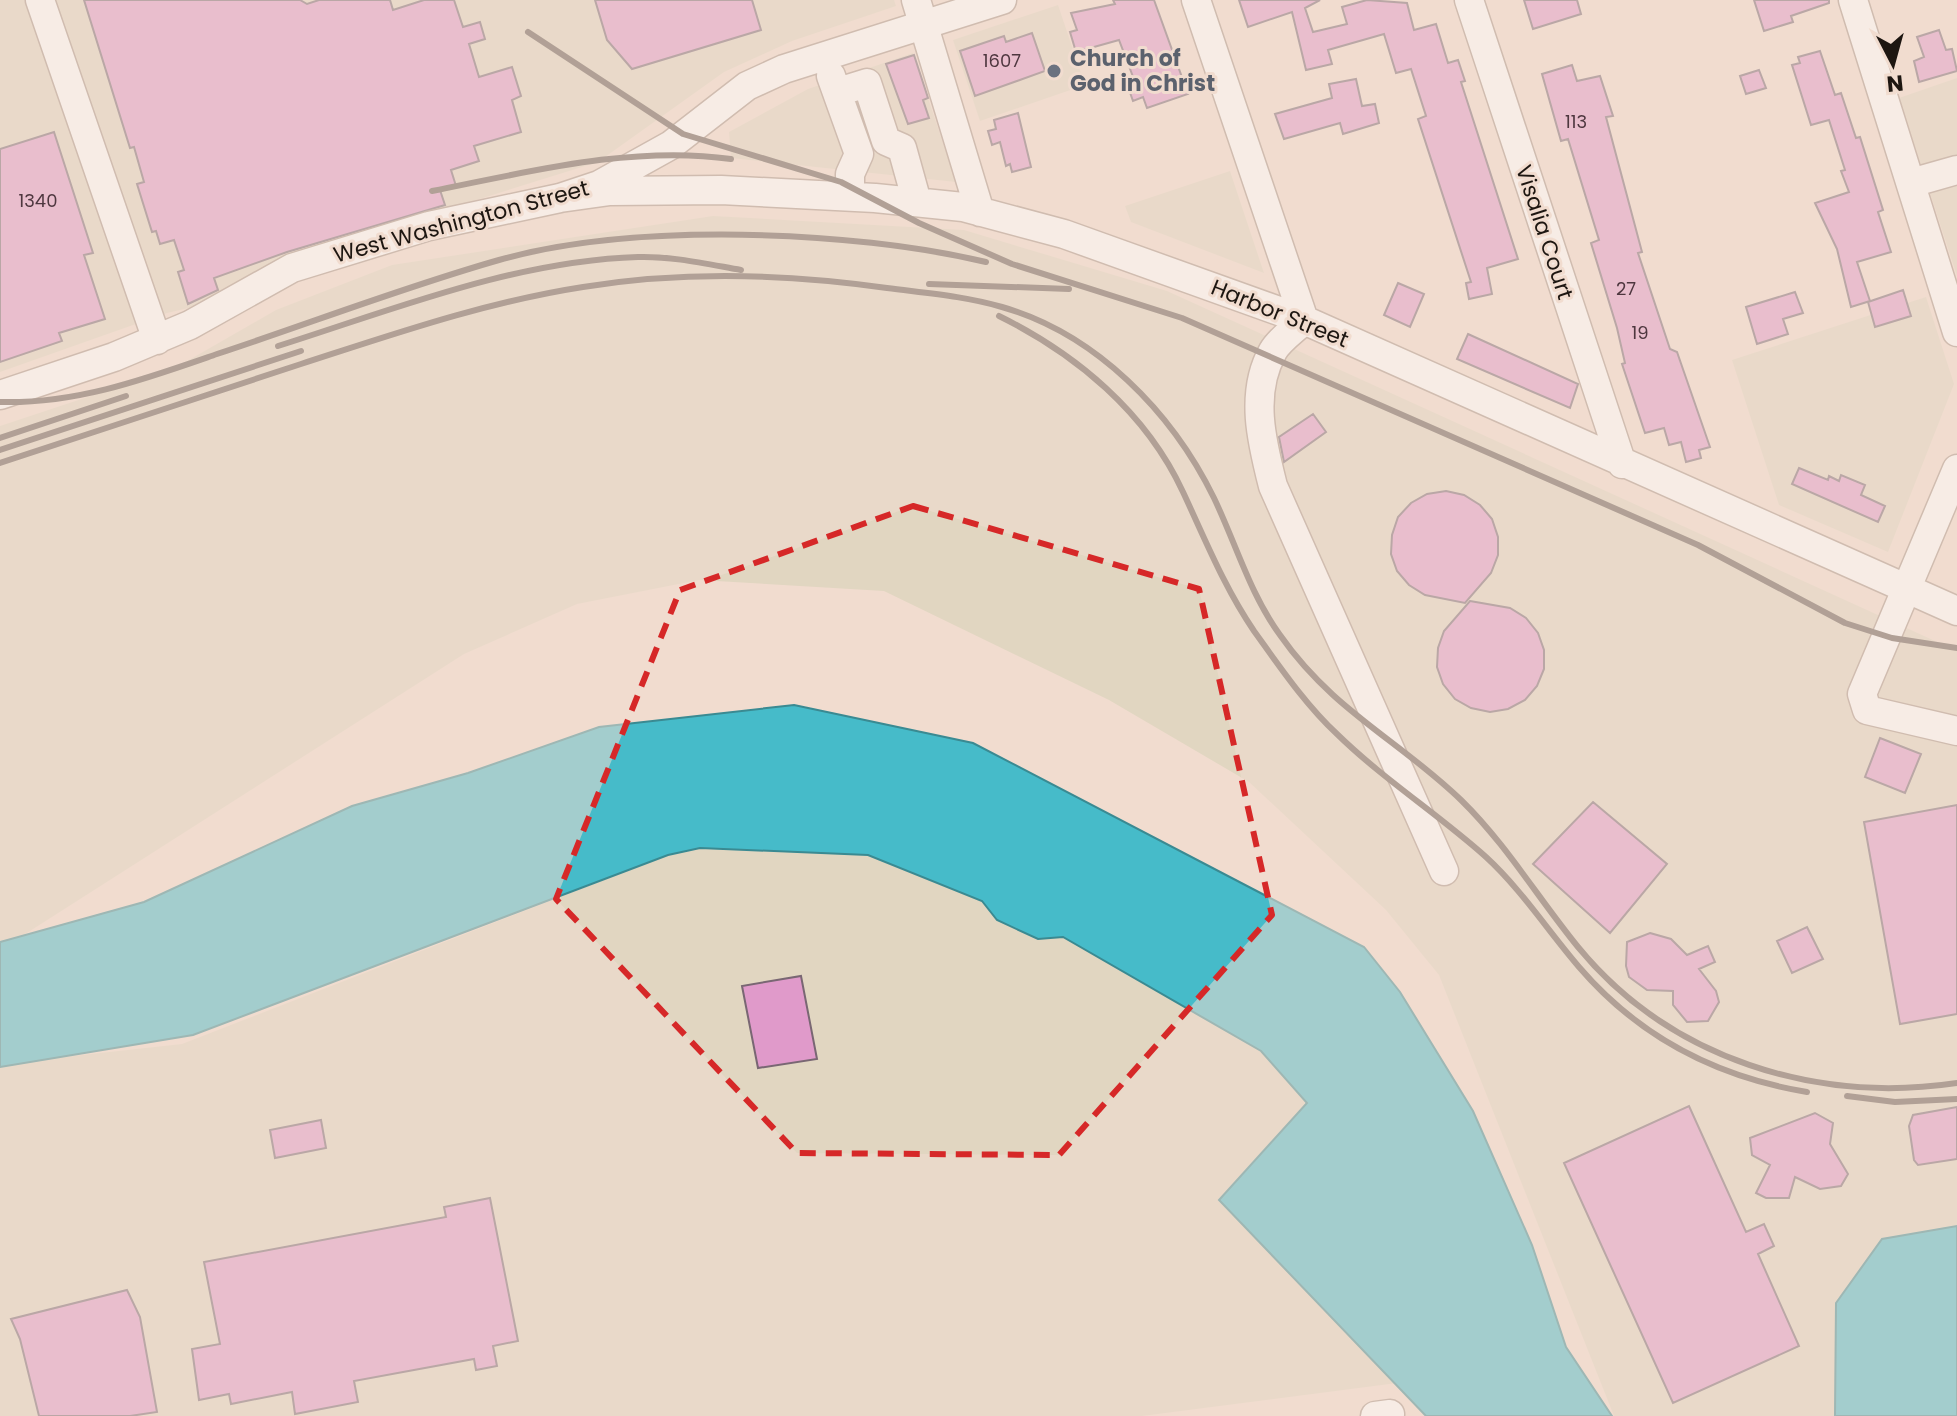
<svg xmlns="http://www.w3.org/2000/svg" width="1957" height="1416" font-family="Poppins,sans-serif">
  <rect width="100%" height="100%" fill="#f1dccf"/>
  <path fill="#e1d6c1" d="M0,0H894L896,6L792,41L724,72L598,162L284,260L214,302L167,313L0,372Z
    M1058,5L1085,85L980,121L953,40Z
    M913,53L956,182L731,158L729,132L808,89Z
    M1957,78V276L1899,98Z
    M1230,171L1264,273L1131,222L1125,206Z
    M713,216L964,230L1167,291L1957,651V1266L1849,1416H1614L1439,975L1386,910L1249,782L1109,700L884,591L699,580L577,604L464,654L19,938L0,942V426L175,368L276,310L392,265Z
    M1926,297L1954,384L1888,552L1779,505L1732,360Z
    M700,848L868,855L982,901L997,920L1038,939L1063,937L1261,1051L1339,1136L1428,1379L1142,1416H0V1064L182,1044L668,855Z"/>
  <path fill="#46bbc9" stroke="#3a8a92" stroke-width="2" d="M794,705L973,743L1364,947L1400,992L1473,1111L1532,1245L1566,1347L1612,1416H1426L1219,1200L1307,1103L1261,1051L1063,937L1038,939L997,920L982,901L868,855L700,848L668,855L193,1035L0,1067V942L144,902L352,806L468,773L599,727Z
    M1957,1226V1416H1835L1836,1303L1882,1239Z"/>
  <path fill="#e09aca" stroke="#796773" stroke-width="2" d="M84,0H300L307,4L319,0H390L393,10L424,0H454L463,27L480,22L485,39L469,44L479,77L512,67L521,96L512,100L521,132L474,146L479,161L451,170L456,186L440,190L445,205L287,252L214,278L218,290L188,304L178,272L184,270L174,240L160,244L156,231L152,232L137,184L144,182L134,147L130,148Z
    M595,0H752L761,30L632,69L607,40Z
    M1113,0H1154L1188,94L1147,108L1143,97L1133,101L1127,84L1135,82L1119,40L1076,52L1070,32L1077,30L1071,13L1115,4Z
    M1239,0H1320L1305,8L1313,32L1347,24L1342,7L1367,0L1407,3L1414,30L1436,24L1448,63L1458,60L1465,81L1461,82L1518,259L1487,268L1492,294L1469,299L1466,283L1471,282L1418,119L1426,116L1411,69L1396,73L1384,34L1328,50L1332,64L1306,70L1292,12L1248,27Z
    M1524,0H1577L1581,14L1533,29Z
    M1754,0H1829V3L1791,16L1793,22L1764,31Z
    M1939,30L1946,50L1952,49L1957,71L1919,82L1914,61L1924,57L1917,37Z
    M1032,33L1045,71L975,96L960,51L1004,36L1006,42Z
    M1820,51L1835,95L1841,93L1856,138L1860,137L1883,210L1878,212L1891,252L1857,262L1870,301L1851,307L1837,249L1815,203L1849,192L1841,171L1845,170L1829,120L1811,125L1792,65L1800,63L1798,57Z
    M914,55L928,98L923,100L929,118L908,124L886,64Z
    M1572,65L1577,81L1600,76L1613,116L1606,117L1642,252L1638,253L1670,349L1677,352L1710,447L1699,450L1701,458L1686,462L1681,442L1669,445L1664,428L1645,433L1622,364L1625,363L1617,328L1591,243L1599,240L1568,139L1561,141L1542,74Z
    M1759,70L1766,88L1746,94L1740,76Z
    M1356,79L1362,106L1375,104L1379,123L1343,134L1340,123L1284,139L1275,114L1332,98L1329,84Z
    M1018,113L1031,167L1012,172L1010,164L1006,166L1000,142L992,145L988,131L996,129L994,120Z
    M54,132L93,253L84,255L105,319L59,333L62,341L0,362V149Z
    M1398,283L1424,294L1410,327L1384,315Z
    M1903,290L1911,316L1875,327L1868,302Z
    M1795,292L1803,313L1783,319L1788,334L1757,344L1746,307Z
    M1468,334L1578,384L1570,408L1457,359Z
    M1313,414L1326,432L1284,462L1279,437Z
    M1799,468L1828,480L1829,476L1839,481L1841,475L1865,485L1861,495L1885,506L1878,522L1792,484Z
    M1446,491L1464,495L1480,505L1492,519L1498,537V555L1491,573L1465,603L1425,595L1409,585L1397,571L1391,554L1392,535L1398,517L1411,503L1427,494Z
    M1470,601L1510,608L1526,618L1538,633L1544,650V669L1537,686L1525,700L1508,709L1490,712L1471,708L1455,699L1443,684L1437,667L1438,648L1444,631Z
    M1880,738L1921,754L1905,793L1865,777Z
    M1593,802L1667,864L1610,933L1533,864Z
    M1957,805V1014L1900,1024L1864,822Z
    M1807,927L1823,959L1792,973L1777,941Z
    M1650,933L1671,939L1687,955L1708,946L1715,962L1699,969L1716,991L1719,1002L1708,1021L1687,1022L1673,1005V991L1647,990L1629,977L1626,966L1627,942Z
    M801,976L817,1059L758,1068L742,986Z
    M1689,1106L1746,1232L1764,1224L1774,1246L1758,1254L1799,1346L1673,1403L1564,1163Z
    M1957,1107V1159L1918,1165L1914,1160L1909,1126L1913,1115Z
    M1815,1113L1833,1123L1830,1144L1848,1174L1841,1186L1820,1189L1795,1177L1789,1198H1766L1756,1193L1770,1165L1752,1155L1750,1138Z
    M321,1120L326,1148L275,1158L270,1130Z
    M490,1198L518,1341L493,1346L497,1366L476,1370L474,1359L354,1381L358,1402L295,1414L292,1392L231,1404L229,1394L199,1400L192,1349L220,1344L204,1262L446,1217L444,1207Z
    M127,1290L140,1317L157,1412L130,1416H39L20,1339L11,1319Z"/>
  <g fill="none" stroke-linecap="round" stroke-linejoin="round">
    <defs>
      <path id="minor" d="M40,0L157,340
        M916,0L980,212
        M1196,0L1304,320C1295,329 1279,340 1273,351C1249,393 1262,443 1273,486L1444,871
        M1469,0L1622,464
        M1853,0L1957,332
        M831,76L859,154L850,174V196
        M838,92L867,83L886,141L902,148L917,202
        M1911,183L1957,170
        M560,198L610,191L721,190L875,198L963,207L1064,234L1304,320L1957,611
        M0,395L114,357L190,325L292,268L429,226L560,198L599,185L671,145L747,86L784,69L1002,0
        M1957,469L1862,694L1867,710L1957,731
        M1375,1416L1390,1414"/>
    </defs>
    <use href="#minor" stroke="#a99689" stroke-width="31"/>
    <use href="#minor" stroke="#fff" stroke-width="28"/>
    <path stroke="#645851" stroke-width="6" d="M528,32L683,134L841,182L919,223L1012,264L1182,318L1698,545L1845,623L1892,638L1957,648
      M432,191C528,172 632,145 731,159
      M929,284L1069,289
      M999,316C1076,354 1146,412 1183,492C1205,539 1224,587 1254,631C1280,667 1305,704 1337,734C1383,779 1438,814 1486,857C1521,889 1548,931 1579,967C1639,1037 1717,1077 1807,1092
      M278,346C395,309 514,261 638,257C672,256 707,264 741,270
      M0,402C77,404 145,379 217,354C311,323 404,287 499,260C634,222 850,230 986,262
      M0,438L126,396
      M0,450L301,351
      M0,463C100,430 201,397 301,364C394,334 486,302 583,287C682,271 788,274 887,288C925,293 965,296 1002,307C1096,334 1172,412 1214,498C1236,544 1250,594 1280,635C1333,711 1399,740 1461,800C1506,844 1538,898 1578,947C1670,1059 1816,1104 1957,1083
      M1847,1096L1895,1102L1957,1099"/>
  </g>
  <path d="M0 0H1957V1416H0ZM913,506L1199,589L1272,915L1059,1155L797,1153L556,899L680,590Z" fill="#f1dccf" fill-opacity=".55" fill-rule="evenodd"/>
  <path fill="none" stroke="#d62828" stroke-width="6" stroke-dasharray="16 10" stroke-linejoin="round" d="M913,506L1199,589L1272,915L1059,1155L797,1153L556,899L680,590Z"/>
  <circle fill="#6b7280" stroke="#f1dccf" stroke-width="3" cx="1054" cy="71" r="8"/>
  <g text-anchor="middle" stroke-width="6" stroke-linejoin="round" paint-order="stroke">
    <g font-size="18" fill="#4e373f">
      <text x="1002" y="67">1607</text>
      <text x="1576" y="128">113</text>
      <text x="38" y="207">1340</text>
      <text x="1626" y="295">27</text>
      <text x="1640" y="339">19</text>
    </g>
    <g font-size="22" font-weight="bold" fill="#5b616d" stroke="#f1dccf" text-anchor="start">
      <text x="1070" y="66">Church of<tspan x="1070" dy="25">God in Christ</tspan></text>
    </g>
    <g font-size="22" fill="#1d1611" stroke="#f1dccf">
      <text transform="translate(461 221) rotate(-15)" y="8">West Washington Street</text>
      <text transform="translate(1545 232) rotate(72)" y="8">Visalia Court</text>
      <text transform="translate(1280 313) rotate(22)" y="8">Harbor Street</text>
    </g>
  </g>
  <g transform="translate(1893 64) rotate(174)" stroke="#f1dccf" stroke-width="6" paint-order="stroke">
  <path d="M0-6L14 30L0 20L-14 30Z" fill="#1d1611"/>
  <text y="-12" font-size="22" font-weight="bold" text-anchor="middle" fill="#1d1611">N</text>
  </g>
</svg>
